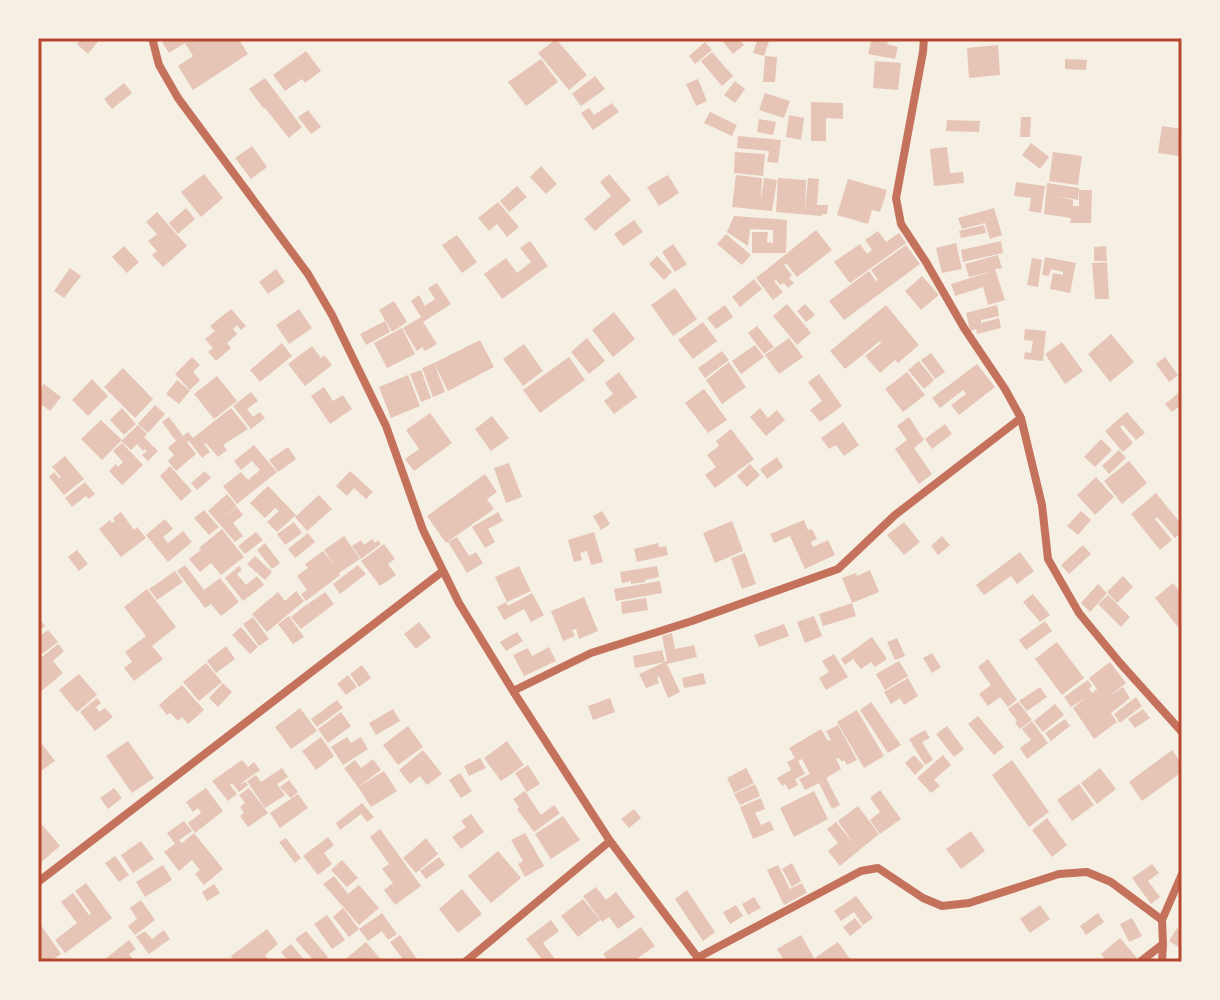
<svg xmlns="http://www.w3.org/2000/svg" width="1220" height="1000" font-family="'Roboto Condensed',sans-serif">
  <rect width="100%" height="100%" fill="#f6efe4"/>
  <path fill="#e6c5b7" d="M82,38H101L88,54L77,44Z
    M168,38H238L248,54L193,90L178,66L193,56L185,43L169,53L162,42Z
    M720,38H738L744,45L733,54Z
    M758,38H770L764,56L753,53Z
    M872,38H889L887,44L898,47L895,59L868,54Z
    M556,39L587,75L569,90L538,53Z
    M705,42L712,50L695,64L689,56Z
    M998,45L1000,75L969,78L967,48Z
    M306,51L321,71L305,83L302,79L285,91L273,75Z
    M712,52L733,76L722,86L701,61Z
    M765,56L777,57L775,82H763Z
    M541,59L558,82L526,106L508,82Z
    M1065,59L1087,60L1086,70L1065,69Z
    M875,61L901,63L898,90L873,88Z
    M595,76L605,89L581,106L572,94Z
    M265,78L302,127L289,138L265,108L264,109L249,89Z
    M698,79L707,101L696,106L686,84Z
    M735,81L745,89L735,103L724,95Z
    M124,83L132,93L112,109L104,99Z
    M765,93L790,101L784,118L759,110Z
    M811,102L843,103V119L826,118V141H811Z
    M612,103L619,112L593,130L581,113L589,108L594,115Z
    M308,110L321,127L311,134L298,117Z
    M710,112L737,125L732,136L704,123Z
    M789,115L804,118L801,140L786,137Z
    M1021,117H1031L1030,137H1020Z
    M759,119L776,122L773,135L757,132Z
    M947,120L980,121L979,132L946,131Z
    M1162,126L1182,129L1179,156L1158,153Z
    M738,136L781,140L778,163L767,162L769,151L737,148Z
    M1031,143L1049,157L1040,169L1022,155Z
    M252,146L267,167L251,179L235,158Z
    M947,147L950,173L963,172L964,183L934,186L930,149Z
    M735,152L765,154L763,176L734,173Z
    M1053,152L1082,156L1078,185L1049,181Z
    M541,166L557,184L546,194L530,177Z
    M204,174L223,198L201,217L181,192Z
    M609,174L631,200L595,231L584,219L611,196L600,182Z
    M668,175L679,193L659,206L647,187Z
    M736,175L762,178L761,201L764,178L777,180L772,211L732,207Z
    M778,178L806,180L805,210L808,178L819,179L817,205H828L827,214H822V216L776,212Z
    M848,179L887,190L880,212L872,210L868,224L837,215Z
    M1016,182L1045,186L1041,213L1029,211L1031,198L1014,196Z
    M1047,183L1079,188L1078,200L1056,196L1073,200V206H1079V190H1092L1091,223H1070L1071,218L1044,214Z
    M517,186L527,197L509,212L500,201Z
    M498,202L519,227L507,237L497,224L489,231L478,218Z
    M186,208L195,219L178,234L169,223Z
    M994,208L1002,235L990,239L985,223L962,229L958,218Z
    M157,212L187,246L163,267L152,255L157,251L148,241L157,234L146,222Z
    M734,216L787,220L786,253H752V232H768L767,242L773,243V230L750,229L748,246L727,232Z
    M634,220L643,232L623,246L614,234Z
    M984,225L986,233L961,238L959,231Z
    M816,230L832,250L797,277L786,263L784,265L792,275L789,278L794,283L788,288L784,283L780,285L776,280L774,281L783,292L773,300L756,278Z
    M878,231L886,242L899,233L906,243L850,283L834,262L860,244L867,254L872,250L865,240Z
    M726,234L751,255L742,265L717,244Z
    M457,235L477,262L462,273L442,245Z
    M530,241L548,266L502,299L484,274L506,258L517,273L531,262L520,248Z
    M1001,241L1003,253L963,262L961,250Z
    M956,243L962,269L942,273L936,248Z
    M673,244L687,264L675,272L662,252Z
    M906,245L920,264L844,320L829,301L869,271L876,281L878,280L871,270Z
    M124,246L139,262L127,273L112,257Z
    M1106,246L1107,261H1094V247Z
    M998,255L1002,268L995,269L1005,300L988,305L983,287L955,296L951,284L993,271L969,277L965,264Z
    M657,256L672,272L664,280L649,264Z
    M1045,257L1076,263L1070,293L1050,289L1053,273L1063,275V272L1051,269L1049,276L1042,275Z
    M1032,258L1042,260L1038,287L1027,285Z
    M1107,262L1109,299H1095L1092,263Z
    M70,268L81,276L64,298L54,291Z
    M276,269L285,282L268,294L259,282Z
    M922,276L939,295L921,310L905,291Z
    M754,279L762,289L740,307L732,297Z
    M437,283L451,304L423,322L437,344L425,351L422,347L417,351L403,328L421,317L411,301L419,295L425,306L435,299L428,288Z
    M675,288L697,319L673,336L651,305Z
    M394,301L407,322L392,332L379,310Z
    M787,304L811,333L797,345L773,316Z
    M805,304L815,315L806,322L797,311Z
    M725,305L733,317L716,329L707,318Z
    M886,305L919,345L898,363L895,360L880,373L865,356L881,343L880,341L845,369L830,351Z
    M997,305L999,316L981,320V323L999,318L1001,328L977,334L976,329L970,331L966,313Z
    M231,309L246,326L241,330L237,325L233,329L237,334L227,343L231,348L216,361L208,352L213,348L205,339L215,331L210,326Z
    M299,309L312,328L289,344L276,325Z
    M614,312L635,339L613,357L592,330Z
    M385,321L390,332L366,345L360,334Z
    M703,322L717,341L693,359L678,340Z
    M757,326L774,347L764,354L748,333Z
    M402,328L415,354L387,368L374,343Z
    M1025,329L1046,331L1043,361L1024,359L1025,352L1031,353L1033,341L1024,340Z
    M1111,334L1134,362L1110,382L1088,354Z
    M587,338L605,361L589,374L571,352Z
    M789,338L803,357L779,374L765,355Z
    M480,340L494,367L448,391L434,363Z
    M1062,342L1083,371L1065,384L1045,354Z
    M282,343L292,356L260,382L250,370Z
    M524,344L543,371L523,386L503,359Z
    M755,345L764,357L741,374L732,361Z
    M312,346L321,358L324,355L332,365L305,386L288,364Z
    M722,351L729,360L705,378L698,368Z
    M931,353L945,372L935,379L921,360Z
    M192,357L200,365L193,372L200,380L190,390L175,374Z
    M569,357L585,380L540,413L523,390Z
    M1165,357L1178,375L1169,382L1156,364Z
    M919,361L934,380L924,389L908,370Z
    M729,362L746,387L722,404L706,380Z
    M434,363L445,392L433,397L422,368Z
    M977,364L995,387L959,415L951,405L966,394L963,390L940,408L932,398Z
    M123,368L153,399L135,418L104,387Z
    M421,370L431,398L421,402L410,374Z
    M619,372L637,397L614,414L604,401L613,394L605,383Z
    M907,372L925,395L903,412L885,389Z
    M819,374L842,406L820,422L810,410L822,401L808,382Z
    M408,375L420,406L391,418L379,387Z
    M217,376L237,401L214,419L194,394Z
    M92,379L108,396L88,416L72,400Z
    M177,380L190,391L179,404L166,394Z
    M44,384L61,397L50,411L38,402V391Z
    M324,387L333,401L343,395L352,409L330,424L311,396Z
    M704,389L727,420L708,433L685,403Z
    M1182,390V404L1172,412L1165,404Z
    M251,392L258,401L247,409L253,417L260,412L265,418L251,429L233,406Z
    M155,405L165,414L148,433L138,424Z
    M122,408L136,424L124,435L110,420Z
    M231,408L248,429L223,445L227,450L218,457L206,443L204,444L210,452L202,458L189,441L187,442L196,454L176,471L168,461L174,455L168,448L176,441L162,422L169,417L183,436L188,432L193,438Z
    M760,408L768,418L777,410L785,420L766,436L750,417Z
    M1127,412L1145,433L1136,440L1123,425L1120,427L1133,443L1123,452L1105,431Z
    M430,413L452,443L414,471L405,459L419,449L406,430Z
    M492,416L509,438L491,451L475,429Z
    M909,417L924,440L914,448L932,474L919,484L895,449L907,440L897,426Z
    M101,420L122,440L102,460L81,439Z
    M843,422L859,445L844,456L836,445L829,449L821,438Z
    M945,424L952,434L932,449L925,439Z
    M138,425L147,434L144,437L158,451L148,461L142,455L147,451L145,449L143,451L137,444L131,450L121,441Z
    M731,429L754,459L715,488L705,475L716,467L707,455L719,446L716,441Z
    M1101,439L1112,450L1095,467L1084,457Z
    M122,443L143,465L122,485L109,471L116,464L118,467L123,462L113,451Z
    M254,445L277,472L237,504L223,486L241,472L248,480L260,470L252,461L241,470L234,461Z
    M288,447L296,459L278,472L269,460Z
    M1119,450L1126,458L1109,474L1102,466Z
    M65,456L84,479L64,495L49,477L54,472L59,478L61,477L52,467Z
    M777,457L783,467L767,479L760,469Z
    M1129,461L1147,483L1122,504L1104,481Z
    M509,463L522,497L506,503L494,468Z
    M750,464L760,475L747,487L737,476Z
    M170,466L192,491L181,501L160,476Z
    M205,471L211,478L197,490L191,483Z
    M350,471L373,492L366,499L354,488L347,496L336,486Z
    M485,474L497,492L487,499L494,509L446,543L427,516Z
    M1096,477L1114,497L1095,515L1077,495Z
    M85,482L95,494L89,499L86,496L72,507L65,498Z
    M268,486L296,515L277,532L267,522L279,511L275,508L265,518L250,503Z
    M1156,493L1182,525V532L1175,538L1157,517L1155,519L1172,540L1160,550L1131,514Z
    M227,494L237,506L224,517L237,507L243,515L233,523L243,536L235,542L208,511Z
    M319,495L332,509L307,531L295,517Z
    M204,510L219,527L209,535L194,518Z
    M602,511L610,524L601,530L593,516Z
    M1081,511L1091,520L1078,535L1067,526Z
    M121,512L134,530L137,527L146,538L121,557L99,529L110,520L112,523L115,521L113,518Z
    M498,512L503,521L488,529L495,542L485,548L472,527Z
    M165,519L173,529L163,537L168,543L183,531L192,542L168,562L146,535Z
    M804,520L808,530L812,529L817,539L811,542L813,547L828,540L835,555L805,569L790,536L774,543L770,534Z
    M732,521L743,551L715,563L703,533Z
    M294,522L302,533L285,545L277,534Z
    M904,522L920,542L904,555L887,535Z
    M222,529L244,557L221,575L211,563L200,572L189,559L201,550L199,548Z
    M256,532L263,540L245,554L238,546Z
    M594,532L603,562L591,565L587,551L580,553L582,560L574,562L568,540Z
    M308,533L315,542L295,558L288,549Z
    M344,536L360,559L339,573L340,575L306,601L301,594L307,590L297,576L308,568L305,564L323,551L335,566L324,550Z
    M942,536L950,545L938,555L931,546Z
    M457,537L469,556L476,552L483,563L467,573L448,542Z
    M372,539L375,543L378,540L381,544L361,559L352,546L361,540L364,545Z
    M265,543L280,563L272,569L257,550Z
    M658,543L659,547L666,546L668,555L637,562L634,549Z
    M384,544L395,559L388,564L396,575L380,586L361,561Z
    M1083,545L1091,554L1069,574L1061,565Z
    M77,550L88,564L79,571L68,557Z
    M1020,552L1034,571L1017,584L1011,576L984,595L976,585Z
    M745,553L756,584L742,589L731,558Z
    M255,556L272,572L265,580L247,564Z
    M185,565L204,590L220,578L239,602L221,616L211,604L205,608L177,571Z
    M358,565L366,574L340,594L333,584Z
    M239,566L242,570L237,574L246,585L257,576L264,585L243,601L225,578Z
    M519,566L531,591L507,602L495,577Z
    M657,566L659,577L645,580V582L631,584V581L622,583L620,572Z
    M870,570L879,592L852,603L842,578L856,573L857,576Z
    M175,571L183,582L157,600L149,589Z
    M1123,576L1133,587L1117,603L1107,592Z
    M660,581L662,593L616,601L614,589Z
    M1173,583L1182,594V632L1155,598Z
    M1098,584L1107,593L1090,612L1081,603Z
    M147,589L176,627L152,646L163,659L134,681L124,668L132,662L125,652L146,636L124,607Z
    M296,591L304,601L267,632L252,614L278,592L285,601Z
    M325,592L334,604L301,629L291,617L307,604L310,608L308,604Z
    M532,593L544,615L531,622L524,609L504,620L497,607L506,602L508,606Z
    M1033,594L1050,615L1040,622L1023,602Z
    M1108,595L1130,617L1121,627L1098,604Z
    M584,597L598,631L579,639L576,629L572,630L575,636L563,641L551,611Z
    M646,598L648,610L622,614L621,602Z
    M852,603L856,616L823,626L819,614Z
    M289,616L304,637L293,644L278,624Z
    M814,616L822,636L805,643L797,622Z
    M38,617L45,626L38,631L41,635L48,630L58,642L38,657Z
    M253,617L269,639L259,646L243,624Z
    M1045,621L1052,631L1026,650L1019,640Z
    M419,622L431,637L416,649L404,634Z
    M784,624L789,636L759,647L754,635Z
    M241,627L258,647L250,654L232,635Z
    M517,632L523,641L506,651L500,642Z
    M672,633L675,649L694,645L697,657L667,664L680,692L668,698L659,676L657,678L659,683L646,688L639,674L667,661L662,636Z
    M872,637L887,659L875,667L871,662L861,669L853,659L845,665L841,659Z
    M897,638L905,656L895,660L887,642Z
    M1057,642L1084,678L1062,695L1035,659Z
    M58,644L64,651L53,661L63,673L38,694V660Z
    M226,646L235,659L216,673L207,661Z
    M549,647L556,661L524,676L513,655L528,648L532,656Z
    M662,650L665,662L635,668L633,656Z
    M932,653L941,667L932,673L923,658Z
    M834,654L848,677L826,690L819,678L829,672L822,661Z
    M988,659L1017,700L1008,707L1000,697L988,706L979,694L991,685L978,667Z
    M899,661L908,676L885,690L876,674Z
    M1110,662L1126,683L1107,698L1123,687L1130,698L1111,713L1117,722L1094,739L1073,708L1085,698L1071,707L1064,697L1088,680L1092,686L1089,688L1092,693L1097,689L1089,678Z
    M206,663L222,682L199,701L183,682Z
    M362,665L371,678L359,687L350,674Z
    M703,673L706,684L684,688L682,678Z
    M79,674L97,695L77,712L59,690Z
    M348,675L357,687L346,695L337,684Z
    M908,678L918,696L904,705L900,698L891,704L884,692Z
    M223,683L232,692L218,707L209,698Z
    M182,685L204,710L188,724L182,717L178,721L170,713L167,715L159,705Z
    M1040,687L1047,697L1027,711L1019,701Z
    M1136,697L1142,706L1120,723L1114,714Z
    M97,698L101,703L96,707L99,712L105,708L113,717L95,731L80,712Z
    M610,698L615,712L593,720L588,706Z
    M337,700L343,708L317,727L311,719Z
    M871,702L901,745L888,753L860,710Z
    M1018,702L1032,720L1020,729L1015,723L1017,721L1008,709Z
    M1055,704L1064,715L1043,732L1034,721Z
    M300,708L317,731L291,749L275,727Z
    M393,709L400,721L376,735L369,723Z
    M1143,709L1150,718L1135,728L1128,719Z
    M857,710L884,756L864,768L837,722Z
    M341,712L351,726L328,743L318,729Z
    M978,716L1004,747L994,755L968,724Z
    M1065,719L1070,726L1051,741L1045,733Z
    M1032,721L1048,743L1027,759L1020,748L1031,740L1022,729Z
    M838,725L857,760L847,765L844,760L842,762L839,758L836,759L841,769L826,778L840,805L832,809L819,783L805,790L799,779L810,774L802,759L798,761L805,774L795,779L798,785L789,790L785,784L782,786L777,778L791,770L787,762L795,758L789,748L821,729L828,741L831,740L826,731Z
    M408,726L423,747L398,765L383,745Z
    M947,726L964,749L954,757L936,734Z
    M925,730L930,738L922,742L933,760L925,765L909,739Z
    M321,737L334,756L316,770L302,751Z
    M347,737L351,743L361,737L368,749L343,765L331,747Z
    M128,741L154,778L132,793L106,756Z
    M507,741L524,765L501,781L484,758Z
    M42,744L55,761L38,773V746Z
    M423,750L442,774L427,785L420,776L410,784L399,770Z
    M1172,750L1182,764V772L1142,801L1129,782Z
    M914,755L924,766L915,775L905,763Z
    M943,755L951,765L934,780L940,786L931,793L917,778Z
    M480,758L486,768L469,776L464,766Z
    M373,759L381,770L358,787L344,768L355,760L361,768Z
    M242,760L248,767L254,762L260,770L240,784L246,782L248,785L239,792L232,783L230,785L237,794L228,801L212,781Z
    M1012,760L1049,812L1029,827L992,775Z
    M528,765L540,784L527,792L515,773Z
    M282,768L288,777L277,784L285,795L265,808L247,781L256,775L261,782Z
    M746,768L754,783L734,793L727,778Z
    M1100,768L1116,789L1097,804L1081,783Z
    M384,771L397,791L371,807L358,787Z
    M460,773L472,791L461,798L449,780Z
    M289,780L298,792L291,798L280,787Z
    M755,784L760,796L740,805L734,794Z
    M1079,784L1094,805L1072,821L1057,800Z
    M114,788L122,798L108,809L100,798Z
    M206,788L223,811L195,833L188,823L201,813L198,808L193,812L186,802Z
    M249,788L268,813L248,827L240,816L244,813L240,807L245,803L239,795Z
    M880,790L901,819L880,834L870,820L880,812L870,798Z
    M525,791L541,815L554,805L560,813L534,832L517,809L519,807L513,799Z
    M814,791L828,819L794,837L780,808Z
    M298,794L308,808L280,828L270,813Z
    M761,798L765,809L755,813L761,825L770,821L774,830L753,839L740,807Z
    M362,803L374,817L367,822L361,814L340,830L336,823Z
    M858,806L879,834L840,866L828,851L838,843L827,829L836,822L854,844L838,821Z
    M634,809L641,818L629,828L621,819Z
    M471,814L484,832L461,849L452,837L466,827L461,821Z
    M563,816L580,840L551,859L535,834Z
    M1047,818L1067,845L1052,857L1032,830Z
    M38,820L60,846L38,865Z
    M184,821L192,831L179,840L182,843L194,833L223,869L204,885L195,874L200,870L192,860L179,871L164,852L175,844L167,833Z
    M380,829L421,886L395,905L384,890L393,883L382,869L389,864L370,837Z
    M971,831L985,851L961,869L946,849Z
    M525,833L544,866L525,877L518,864L523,861L511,840Z
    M328,837L334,845L324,853L332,864L318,875L303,856Z
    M286,838L301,858L295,863L279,842Z
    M426,838L438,854L416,873L403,858Z
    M141,841L154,859L133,873L121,855Z
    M498,851L521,878L491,903L468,876Z
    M115,856L129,875L119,882L105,863Z
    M439,857L445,865L426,879L420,871Z
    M342,860L358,878L347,887L331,870Z
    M792,863L801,881L792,887L782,869Z
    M1152,864L1159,873L1148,881L1160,897L1151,904L1132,878Z
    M163,865L172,880L145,897L136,882Z
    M778,865L790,889L802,883L807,893L784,905L767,870Z
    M334,876L348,894L359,885L379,908L359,925L323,884Z
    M86,883L112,918L65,953L55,940L77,923L61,902L73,893L89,915L91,913L75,891Z
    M214,884L220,893L207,901L202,892Z
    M596,887L606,900L616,892L635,917L618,929L609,917L602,922L583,896Z
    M462,889L482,914L458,933L439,909Z
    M687,890L715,932L703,941L675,899Z
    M856,896L873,918L863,925L854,912L841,921L834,911Z
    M754,897L761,908L748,915L742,904Z
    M583,899L600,920L578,937L561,916Z
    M141,900L155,920L135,935L128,926L137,919L130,908Z
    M736,905L743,916L730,924L723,912Z
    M1040,905L1050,919L1030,933L1020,919Z
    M343,908L359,929L382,913L397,934L388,940L382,931L368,941L359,929L349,937L333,917Z
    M1098,913L1104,922L1086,935L1080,926Z
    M327,915L345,940L332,949L314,924Z
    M855,918L862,927L850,936L843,927Z
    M1132,918L1142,936L1129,942L1120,924Z
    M551,920L559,931L543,943L557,962H544L526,939Z
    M40,924L61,954L49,962H38V926Z
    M641,927L655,946L632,962H609L603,954Z
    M1177,928L1182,931V949L1169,941Z
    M267,929L278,944L265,955L270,962H235L231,956Z
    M164,930L170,939L149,954L136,937L145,931L152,939Z
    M306,931L328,957L322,962H315L295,939Z
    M400,935L419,962H405L390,942Z
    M801,935L814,958L807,962H785L777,949Z
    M1120,938L1137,958L1132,962H1107L1101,954Z
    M129,940L136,949L129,954L135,962H107L105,959Z
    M366,942L383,962H342Z
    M838,942L852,962H819L816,957Z
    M291,944L306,962H289L281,952Z"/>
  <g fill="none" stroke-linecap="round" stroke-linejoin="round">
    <path stroke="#c5725c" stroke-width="8" d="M152,38L159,65L178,98L308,274L332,315L386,426L423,530L459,603L513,691L610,841L701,962
      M924,38L923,52L896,198L901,224L926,262L964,328L1005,389L1021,418L1042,505L1048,559L1079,613L1120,663L1182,732
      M513,691L591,653L692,621L838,569L895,515L1021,418
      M38,882L443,571
      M697,958L861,871L878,868L923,898L942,906L969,903L1059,874L1087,872L1111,882L1162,920
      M465,962L610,841
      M1140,962L1163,944
      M1162,962L1163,944L1162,920L1182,874"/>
  </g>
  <rect width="1220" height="1000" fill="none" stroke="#f6efe4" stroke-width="80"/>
  <rect x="40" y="40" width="1140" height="920" fill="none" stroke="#b5482f" stroke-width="3"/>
</svg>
